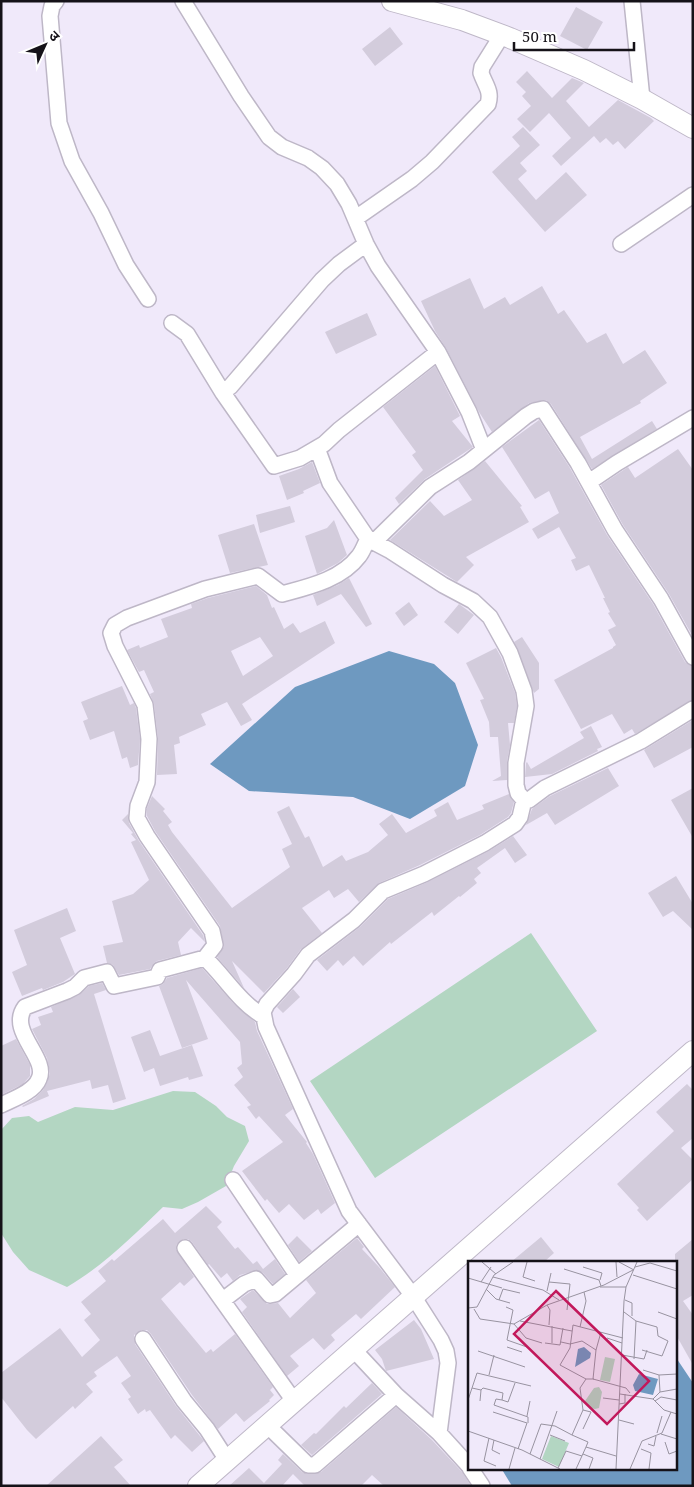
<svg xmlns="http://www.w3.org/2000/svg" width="694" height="1487" font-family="'Noto Serif','Noto Sans Devanagari',serif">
  <rect width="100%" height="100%" fill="#f0e9fa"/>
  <path fill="#b3d6c2" d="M531,933L597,1031L375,1178L310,1081Z
    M173,1091L195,1092L216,1106L227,1117L245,1126L249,1141L234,1166L226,1186L198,1202L182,1209L163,1207C133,1236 103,1266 67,1287L29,1270L13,1252L1,1233V1130L12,1118L29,1116L38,1122L75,1107L113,1110Z"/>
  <path fill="#6e99c0" d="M389,651L434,664L455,683L478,745L465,786L410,819L353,797L249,791L210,764L295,687Z
    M675,1356L693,1383V1486H512L501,1468H675Z"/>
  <path fill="#d3ccdc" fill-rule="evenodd" d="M576,7L603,22L587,50L560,36Z
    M390,27L403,44L375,66L362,49Z
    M527,71L552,98L572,78L584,83L566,101L589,127L618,100L651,118L654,121L625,149L618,141L613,145L606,138L600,143L594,136L561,166L552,156L571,138L549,113L530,132L517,119L531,106L522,96L526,92L516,82Z
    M523,127L540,145L520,163L527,171L518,179L536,200L566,172L587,195L545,232L492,172L520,146L512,137Z
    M470,278L484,309L505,297L510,305L542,286L558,314L564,310L587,343L606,333L623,364L645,350L667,383L640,401L641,403L580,437L592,459L652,421L657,429L592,469L551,404L546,400L529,403L492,432L479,412L446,348L435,331L421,301Z
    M367,313L377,335L336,354L325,332Z
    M435,366L460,416L452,421L473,447L425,479L399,504L395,498L423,470L412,455L416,452L383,407Z
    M539,420L570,468L607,535L653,604L685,662L693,666V700L635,734L632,729L624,734L612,714L581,729L554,680L613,648V647L616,645L608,630L616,626L608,613L610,612L603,598H605L589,565L576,571L571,560L576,558L559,527L538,539L532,529L559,513L549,491L535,499L502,447Z
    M678,449L693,470V637L669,594L623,525L601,485L628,467L635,478Z
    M485,461L522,506L520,507L529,522L466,557L474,565L457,582L390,540L430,501L444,516L472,500L458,480Z
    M312,462L320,483L303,491L304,493L287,500L279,476L299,469Z
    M290,506L295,522L260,533L256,515Z
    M334,520L347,555L338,563L317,574L305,536L327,528Z
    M254,524L268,565L230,573L218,535Z
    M349,578L372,624L366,627L341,594L317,606L313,595L338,585Z
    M256,586L267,595L272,608L274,607L284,629L293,623L300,633L325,621L335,643L242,704L252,720L241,726L227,702L201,714L206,725L179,737L180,743L174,745L177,774L157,775L158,738L154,704L150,694L154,692L144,670L139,672L127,650L139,645L140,648L168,637L161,619L192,608L191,604L208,598ZM260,637L273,656L243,676L231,651Z
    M409,602L418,615L404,626L395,613Z
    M459,604L474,615L458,634L444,622Z
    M522,637L539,663V689L534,693L514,642Z
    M496,648L501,657L515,693L517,706L514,723H508L510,745L507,761V780L492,781L501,776L498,737H490L489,722L480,700L484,699L466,663Z
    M122,686L130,705L134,703L136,708L140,739L138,765L130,768L127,757L122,759L114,731L90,740L83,721L88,719L81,702Z
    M693,720V747L654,768L644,750Z
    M591,726L602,747L597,749L598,751L552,774L525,777L526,763L527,762L531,769L584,738L580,732Z
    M608,768L619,786L555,825L547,813L526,825L532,809L550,796Z
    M693,788V838L671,800Z
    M509,794L514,802L511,813L508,817L480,835L420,865L379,883L359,902L348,889L334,898L329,890L302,908L322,933L301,949L287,968L264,993L232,961L244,988L217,957L224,947L220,926L155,831L147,816V808L152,796L165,809L163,811L172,822L168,825L172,832L232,908L290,867L282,849L292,844L277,812L289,806L305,838L309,836L323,867L342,855L346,861L368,852L388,835L379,824L392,814L406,833L437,816L434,810L448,802L457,820L484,809L482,805Z
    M128,814L129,823L139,841L203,935L205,942L191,928L178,942L181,955L157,961L154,963L150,969L119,975L113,965L107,963L103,946L123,942L112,901L133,894L149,880L131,842L136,840L131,834L133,833L122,820Z
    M513,836L527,855L515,863L505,848L477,868L481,873L474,879L477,883L460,897L459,896L434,916L432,912L391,944L390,942L363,966L354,956L343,966L338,960L327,971L317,960L360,927L388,899L428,882L489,851Z
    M676,876L693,904V930L673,911L663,917L648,893Z
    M67,908L76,931L60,938L75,974L63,982L43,990L42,988L22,996L12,972L27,965L14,930Z
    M202,968L233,1003L255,1022L257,1031L293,1109L285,1115L307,1142L306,1143L313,1154L335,1203L321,1214L318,1209L304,1220L289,1204L279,1213L267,1199L265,1201L242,1171L283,1142L259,1116L256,1119L247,1107L251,1105L234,1085L243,1077L237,1068L242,1064L240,1042L186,980L208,1039L182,1048L159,986L163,984L167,978Z
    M102,983L106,990L94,994L126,1099L113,1103L108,1085L92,1089L90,1080L47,1091L49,1096L23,1107L22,1106L34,1099L43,1090L47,1083L50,1073L47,1058L32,1029L41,1025L38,1017L53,1012L51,1007L79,995L89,986Z
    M293,989L300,997L283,1013L277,1007Z
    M150,1030L160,1056L192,1045L203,1076L189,1080L188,1077L160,1086L154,1068L144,1072L131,1037Z
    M16,1039L30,1065V1076L23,1084L1,1095V1046Z
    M687,1084L693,1090V1138L681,1148L693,1160V1179L647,1221L637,1210L639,1208L617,1184L674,1131L656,1112Z
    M206,1206L222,1222L217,1227L235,1249L238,1247L253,1264L257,1261L263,1269L275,1259L285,1274L273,1284L263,1273L258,1270L240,1275L233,1281L227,1273L221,1278L209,1264L208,1265L192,1242L188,1239H184L177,1244L176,1249L194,1277L184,1286L180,1282L161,1299L206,1353L211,1349L213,1352L235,1334L273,1387L270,1390L274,1395L269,1400L270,1401L244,1422L236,1413L218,1429L192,1395L151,1334L147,1330H142L134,1335L135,1344L176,1406L204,1441L192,1452L175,1435L171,1439L150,1410L146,1412L145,1409L138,1414L128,1399L131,1397L121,1383L131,1376L117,1356L94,1372L97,1376L86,1384L93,1392L75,1409L73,1406L36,1439L27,1430L1,1397V1373L60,1328L82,1357L100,1340L84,1320L91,1314L81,1302L106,1281L98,1271L112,1259L114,1261L163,1219L175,1233Z
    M297,1236L312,1251L299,1262L288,1245Z
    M541,1237L554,1253L544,1262H511Z
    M357,1238L364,1247L362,1249L379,1267L395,1287L361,1319L356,1314L331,1335L335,1340L324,1350L313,1338L290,1356L299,1366L287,1376L242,1312L247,1307L240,1299L253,1290L267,1304L278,1303L290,1318L316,1293L306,1280Z
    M693,1239V1295L683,1301L693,1315V1365L675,1333V1254Z
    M414,1320L421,1329L434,1359L386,1371L382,1359L375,1350Z
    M372,1383L382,1394L312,1455L301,1445L314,1433L316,1434L344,1406L346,1408Z
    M396,1407L432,1440L462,1472L471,1486H384L372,1475L361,1486H305L293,1474L282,1486H229L249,1468L264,1483L282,1464L278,1460L283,1454L302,1472L308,1474L321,1472Z
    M101,1436L123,1460L114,1467L131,1486H46Z"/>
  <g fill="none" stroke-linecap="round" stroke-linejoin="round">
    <defs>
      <path id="street" d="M56,1L52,6L50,16L59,123L72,161L101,213L126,265L148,299
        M183,1L241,96L269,137L282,147L308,158L322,168L337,184L349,204L366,244L378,266L438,352L469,412L484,450
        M632,1L642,99
        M356,218L412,179L432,162L488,104C492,91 485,85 481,73L482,67L502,35
        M621,244L693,195
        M172,323L187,334L223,393L274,466L300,458L324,444L339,430L438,352
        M230,387L322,280L339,264L366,244
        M317,448L330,483L368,539L389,550L443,585L473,601L490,617L510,653L524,691L526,706L516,763V785L518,793L524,800H529L545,788L641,741L693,709
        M589,482L617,463L693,418
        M205,958L215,945L212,931L147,836L137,818L138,806L147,782L149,739L145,705L115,646L111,633L115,625L127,618L205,589L258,576L282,594C308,587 341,580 359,556C363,551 365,544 368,539L376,540L430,487L469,462L526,416L534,411L543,409L578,463L615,530L661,599L693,657
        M1,1105C13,1099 34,1092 39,1079C49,1058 7,1031 25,1007L67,991L75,987L84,978L107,972L114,986L157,977L160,970L205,958C225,977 239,1002 263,1016
        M233,1180L297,1275
        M185,1248L294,1401
        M223,1300L244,1284L256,1279L270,1295L275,1294L359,1224
        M143,1339L184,1401L207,1429L227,1460
        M353,1349L396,1395L439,1433L469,1466
        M267,1425L308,1465H315L396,1395
        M439,1433L448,1363L446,1351L441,1340L413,1296L349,1211L266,1027L263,1012L267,1004L294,974L308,955L354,920L383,891L424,874L485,843L515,824L520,817L524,800
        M470,1468L482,1486"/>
      <path id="secondary" d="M392,1L462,20L510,38L584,70L642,99L693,128
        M198,1486L693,1051"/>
    </defs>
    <use href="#street" stroke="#beb7c7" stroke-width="18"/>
    <use href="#secondary" stroke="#beb7c7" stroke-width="22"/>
    <use href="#street" stroke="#fff" stroke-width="15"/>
    <use href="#secondary" stroke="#fff" stroke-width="20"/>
  </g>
  <g transform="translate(468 1261)">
    <rect width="209" height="209" fill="#f0e9fa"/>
    <path d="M137,96L147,98L142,121L132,119ZM126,127L131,126L134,131L131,147L127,148L122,147L117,140ZM83,175L101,182L91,206L74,198Z" fill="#b3d6c2"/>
    <path d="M116,86L123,92L122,97L107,106L110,88ZM171,113L190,118L185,134L167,130L165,124Z" fill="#6e99c0"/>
    <path fill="none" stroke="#9893a0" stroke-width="1" d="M14,1L28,13M59,1L55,16L67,20M148,1L149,16M151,1L166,9M182,2L209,10M115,6L134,12L132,19M167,6L182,2M96,8L131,19L133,25M165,14L209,28M25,16L75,29L91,39M0,17L34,27M13,21L23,6M81,21L102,23L99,49M132,26H158M18,28L28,38L42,42M79,30L83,12M31,39L35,28L52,32M157,39L164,42V55M79,44L82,49L81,64M38,46L45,49L42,64M0,47L9,46L26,14L45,1M6,48L12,58L46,63L79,44L136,24L165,9M156,51L168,60L189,66L190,75L200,80L194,95L174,89M190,51L209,58M52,60L104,70M46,63L58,77L74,82M42,64L39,79L59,86M84,65V82M112,66L118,40L116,31M139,77L154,82M93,81L102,83L114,80L128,89L133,71M77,82L92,84L95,67M39,86L54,91M128,89L125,118L158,127L162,132M10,90L57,106M154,94L176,98L179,89M166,98L168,60M175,109L191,114L209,113M21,114L26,94M191,114L192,131M118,118L92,104L102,87L105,64L155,77M4,127L13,129L12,140M13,129L15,127L35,132L34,139L40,141L47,122M152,133L185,138L192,131L209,128M135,137L151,139M185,138L196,149L209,153M0,139L9,112L63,125M34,139L28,138L26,144L60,156V162M187,140L193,136L209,139M151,143L157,142V133M115,149L112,127L118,118H126M25,151L59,162L50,188M59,155L62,140M151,159L166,163M115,168L123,151M0,170L54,189L92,208M189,172L194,155M193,173L209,178M82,174L97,180M104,174L120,181L118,186M21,177L16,200L28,205M26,179L24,189L32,193M197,181L201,193L209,190M180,183L186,185L188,175M173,188L183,192L181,208M62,193L73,163L87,165L104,174L115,149L123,151M115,193L125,197L121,208M72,198L89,150M90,207L98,190L114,195M41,208L47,187M108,208L118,186L148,195M148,208L156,40L158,26L169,1M162,208L174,180L194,172L203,151"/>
    <path fill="#c2185b" fill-opacity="0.15" stroke="#c2185b" stroke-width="2.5" d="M88,30L181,120L139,163L46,73Z"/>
    <rect width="209" height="209" fill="none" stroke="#151218" stroke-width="2.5"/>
  </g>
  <rect width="694" height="1487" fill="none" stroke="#151218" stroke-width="5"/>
  <g transform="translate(45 45) rotate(46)" stroke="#ffffff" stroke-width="4" paint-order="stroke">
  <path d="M0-4L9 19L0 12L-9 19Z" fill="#151218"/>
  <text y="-8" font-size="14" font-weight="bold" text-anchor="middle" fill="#151218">उ</text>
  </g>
  <path d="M514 42v8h120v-8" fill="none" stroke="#151218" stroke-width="2.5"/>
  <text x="522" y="42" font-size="15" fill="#151218" stroke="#ffffff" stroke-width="4" paint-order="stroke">50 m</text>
</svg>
